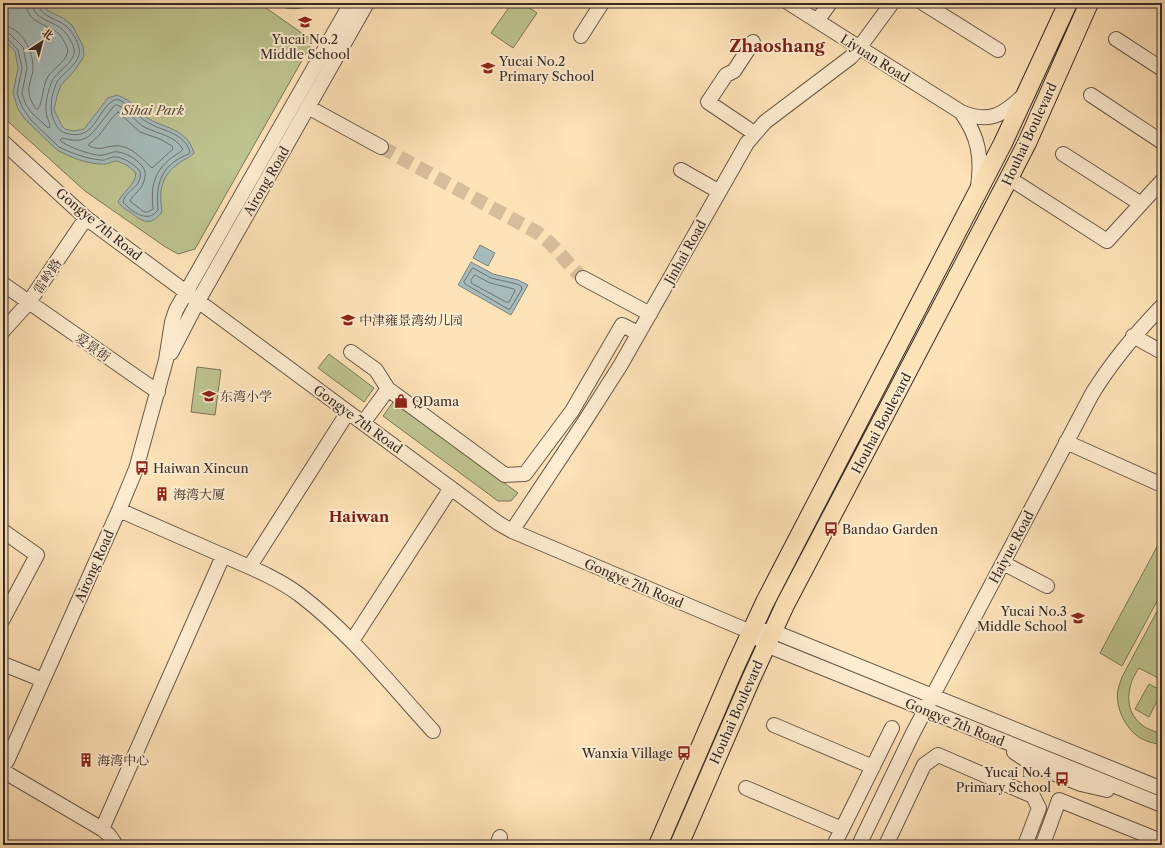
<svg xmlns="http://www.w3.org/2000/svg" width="1165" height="848" font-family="'Libre Caslon Text','Noto Serif SC',serif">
  <rect width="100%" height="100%" fill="#ffe3b8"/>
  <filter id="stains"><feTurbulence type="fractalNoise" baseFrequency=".005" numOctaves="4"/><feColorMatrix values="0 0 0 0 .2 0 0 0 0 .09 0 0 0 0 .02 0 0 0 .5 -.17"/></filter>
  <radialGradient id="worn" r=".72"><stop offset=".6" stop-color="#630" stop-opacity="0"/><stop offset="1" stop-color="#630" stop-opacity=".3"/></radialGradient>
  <path fill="#bec490" stroke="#7a775a" d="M3,3H259L313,41L195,249L178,254L164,246L85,191L3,117Z
    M272,3H318C302,10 287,11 272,3Z
    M512,3H522L537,13L513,48L491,33Z
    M329,354L374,388L364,402L318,368Z
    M197,367L221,370L215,415L191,412Z
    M393,402L518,493L511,501H498L383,416Z
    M1159,543L1162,545V592L1122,666L1100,653Z
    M1162,602V680L1139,668C1135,674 1131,681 1130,688C1124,711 1139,730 1162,733V745C1153,743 1143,741 1136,735C1123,724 1115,705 1118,689C1119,685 1121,681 1122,677Z
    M1149,684L1162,691L1149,717L1135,709Z"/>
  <path fill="#a6bbba" stroke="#79817e" d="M3,3H41L48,11L63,18L72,25L83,46L84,56L75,70L61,85L57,96L54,110L62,126L65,129L74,131L84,129L108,98L117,95C125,98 131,102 138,108C141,112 145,117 149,119C167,129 187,129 194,153C190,158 184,159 179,163C160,177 159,191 162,212C150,227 143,222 130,212C125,209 122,207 118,202C123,191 135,186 136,173L127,165L117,161C112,161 107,165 102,164C87,164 70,157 57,150L25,119L18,109L13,93L18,68L15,51L3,40Z
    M480,245L495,253L488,266L473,258Z
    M471,262L493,274L518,280L528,285L511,315L458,285Z"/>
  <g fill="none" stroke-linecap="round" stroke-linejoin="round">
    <path stroke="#6e7270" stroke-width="1" d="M3,26C22,27 33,51 33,68C33,76 28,84 29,92C29,98 33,104 36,109H38C44,99 42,85 49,75C55,67 67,61 68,50C66,45 63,38 59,34C47,23 27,24 26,3
      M3,32L10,34L23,47L27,68L22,93L26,105L32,113L47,127L49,128L50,125C49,121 46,116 46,111C45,102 49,88 52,81C57,71 77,61 74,49C73,43 67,34 63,30C54,21 33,20 32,3
      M3,37L7,38L18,50L22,68L17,93L22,107L31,120L59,147C71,153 87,159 101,160C105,161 108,158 113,157C123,156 133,164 140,171C143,188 125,190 123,202C132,212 148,224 158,210C155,183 162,164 189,154L190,152C184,132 161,131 147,122C136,116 132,105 117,99C97,106 97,140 69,134C60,133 56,126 53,118C49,108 52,92 57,82C64,71 82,63 79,48C78,42 72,31 67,27C59,19 39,17 38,3
      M117,105C129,109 134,121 144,127C158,134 174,135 183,149C180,153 175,155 171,158C153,173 151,187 153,209L148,212H144L130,201C133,194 142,190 144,181C145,177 146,172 144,169C140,161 127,153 118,152C113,151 109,154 103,155C95,157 65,146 60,140L62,138C85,144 89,138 102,121C106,116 110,111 114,106Z
      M118,112L140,132L160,139L172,146L173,149L152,168C142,159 130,144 114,146C102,147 102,151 89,146V144C102,136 107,121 118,112Z
      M473,268L491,278L517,284L521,286L522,289L510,309H508L465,284L464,282Z
      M475,275L490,283L514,289L515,291L509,302H506L471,283V280Z"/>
    <path stroke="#d7be9b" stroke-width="14" stroke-dasharray="14 7" stroke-linecap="butt" d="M381,147L538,233C556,246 567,264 583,278"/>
    <defs>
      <path id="minor" d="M789,3L961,112C989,124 1003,115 1023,96
        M923,3L998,50
        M817,21L830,3
        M581,36L602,3
        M1116,39L1162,69
        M753,42L734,71L726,75L708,102L754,133
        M1091,95L1162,142
        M308,107L381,147
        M961,112C979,137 982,158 978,187
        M3,142L86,218L498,523L512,531L751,632L766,645L1162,805
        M1063,154L1141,204
        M681,170L718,191
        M1009,178L1107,241L1162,181
        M583,278L650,314
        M3,284L158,392
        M3,331L29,302L86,218
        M1133,336L1162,352
        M351,352L376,370L388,389L505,475L525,474L572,411L622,325L638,333
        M171,353L198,301L367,3
        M363,423L388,389
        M1066,442L1162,485
        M119,510C153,525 187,540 222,555C249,567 276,577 300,595C350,633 390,684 433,731
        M3,531L37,555L3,619
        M512,531L583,424L620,366L747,143L765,122L851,57L859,48L892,3
        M1003,563L1047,586
        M250,566L348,412
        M763,631H772L1162,789
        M352,641L451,488
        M3,664L43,680
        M774,725L873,767
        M1014,752L1035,766L1081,784L1107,790
        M3,765L7,761L119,510L136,469L166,360L172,322L176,310L351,3
        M3,771L102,829L109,835L116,845
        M746,788L842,829
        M102,829L223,556
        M497,845L500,837
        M834,845L892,728
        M859,845L913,733L1092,394C1112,361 1136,333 1162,306
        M886,845L924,765L938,755L1033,796L1039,808L1025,845
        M1046,845L1044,841L1059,800L1161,841"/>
      <path id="major" d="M658,845L734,669L765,602L1003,143L1068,3
        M679,845L751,679L785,605L1009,178L1027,143L1089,3"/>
    </defs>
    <use href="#minor" stroke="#68584a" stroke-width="16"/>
    <use href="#major" stroke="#362a25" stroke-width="20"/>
    <use href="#minor" stroke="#ffedd1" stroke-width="14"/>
    <use href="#major" stroke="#ffe3b8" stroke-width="18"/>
  </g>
  <defs>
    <symbol id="school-bare" viewBox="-9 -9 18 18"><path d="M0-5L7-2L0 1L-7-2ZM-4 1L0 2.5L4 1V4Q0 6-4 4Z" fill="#8f2418" stroke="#ffedd1" stroke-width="2.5" paint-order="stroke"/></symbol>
    <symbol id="shop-bare" viewBox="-9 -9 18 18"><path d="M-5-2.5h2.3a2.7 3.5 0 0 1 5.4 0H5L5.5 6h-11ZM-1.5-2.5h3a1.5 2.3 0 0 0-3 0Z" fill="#8f2418" stroke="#ffedd1" stroke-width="2.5" paint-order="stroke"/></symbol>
    <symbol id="bus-bare" viewBox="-9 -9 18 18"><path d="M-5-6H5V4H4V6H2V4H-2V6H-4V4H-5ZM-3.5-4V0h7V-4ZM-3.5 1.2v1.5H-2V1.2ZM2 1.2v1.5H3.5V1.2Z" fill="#8f2418" stroke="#ffedd1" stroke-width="2.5" paint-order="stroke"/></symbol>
    <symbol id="building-bare" viewBox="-9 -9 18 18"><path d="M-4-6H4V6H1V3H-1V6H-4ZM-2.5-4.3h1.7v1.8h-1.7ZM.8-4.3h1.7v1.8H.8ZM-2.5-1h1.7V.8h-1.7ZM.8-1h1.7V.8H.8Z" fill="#8f2418" stroke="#ffedd1" stroke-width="2.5" paint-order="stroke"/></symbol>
  </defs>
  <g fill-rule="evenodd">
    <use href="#school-bare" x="295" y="12" width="20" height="20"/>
    <use href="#school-bare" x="478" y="58" width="20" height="20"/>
    <use href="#school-bare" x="338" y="310" width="20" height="20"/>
    <use href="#school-bare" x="199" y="386" width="20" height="20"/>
    <use href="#shop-bare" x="391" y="391" width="20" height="20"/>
    <use href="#bus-bare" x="132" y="458" width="20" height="20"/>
    <use href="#building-bare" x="152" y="484" width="20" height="20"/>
    <use href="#bus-bare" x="821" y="519" width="20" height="20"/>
    <use href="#school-bare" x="1068" y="608" width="20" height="20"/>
    <use href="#bus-bare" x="674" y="743" width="20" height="20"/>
    <use href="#building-bare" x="76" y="750" width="20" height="20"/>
    <use href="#bus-bare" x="1052" y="769" width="20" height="20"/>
  </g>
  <g text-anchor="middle" stroke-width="4" stroke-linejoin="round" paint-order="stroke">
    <g font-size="13" fill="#362a25" stroke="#ffedd1" text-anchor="start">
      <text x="305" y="44" text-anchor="middle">Yucai No.2<tspan x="305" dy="15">Middle School</tspan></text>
      <text x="499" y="66">Yucai No.2<tspan x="499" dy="15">Primary School</tspan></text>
      <text x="359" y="325">中津雍景湾幼儿园</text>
      <text x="220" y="401">东湾小学</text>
      <text x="412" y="406">QDama</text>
      <text x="153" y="473">Haiwan Xincun</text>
      <text x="173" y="499">海湾大厦</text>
      <text x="842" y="534">Bandao Garden</text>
      <text x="1067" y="616" text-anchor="end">Yucai No.3<tspan x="1067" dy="15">Middle School</tspan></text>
      <text x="673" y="758" text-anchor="end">Wanxia Village</text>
      <text x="97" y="765">海湾中心</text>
      <text x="1051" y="777" text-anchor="end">Yucai No.4<tspan x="1051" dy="15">Primary School</tspan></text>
    </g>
    <g font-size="13" fill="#362a25" stroke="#ffedd1">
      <text transform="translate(875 58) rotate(32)" y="5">Liyuan Road</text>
      <text transform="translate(1029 134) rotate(-65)" y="5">Houhai Boulevard</text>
      <text transform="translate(266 181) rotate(-60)" y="5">Airong Road</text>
      <text transform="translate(99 224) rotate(39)" y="5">Gongye 7th Road</text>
      <text transform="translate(685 252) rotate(-61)" y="5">Jinhai Road</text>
      <text transform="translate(47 276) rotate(-56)" y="5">雷岭路</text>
      <text transform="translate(93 347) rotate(35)" y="5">爱景街</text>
      <text transform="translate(358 419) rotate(36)" y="5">Gongye 7th Road</text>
      <text transform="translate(881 423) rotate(-62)" y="5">Houhai Boulevard</text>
      <text transform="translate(1011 547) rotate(-62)" y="5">Haiyue Road</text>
      <text transform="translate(94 566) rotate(-66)" y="5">Airong Road</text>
      <text transform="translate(634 583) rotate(23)" y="5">Gongye 7th Road</text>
      <text transform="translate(736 712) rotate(-66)" y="5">Houhai Boulevard</text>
      <text transform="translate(955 722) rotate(22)" y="5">Gongye 7th Road</text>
    </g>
    <g font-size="13" font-style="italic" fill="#585040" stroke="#ffedd1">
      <text x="153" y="115">Sihai Park</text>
    </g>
    <g font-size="15" font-weight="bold" fill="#7a1f14" stroke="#ffedd1">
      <text x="359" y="522">Haiwan</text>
    </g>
    <g font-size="17" font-weight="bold" fill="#7a1f14" stroke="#ffedd1">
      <text x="777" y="52">Zhaoshang</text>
    </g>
  </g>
  <rect width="1165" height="848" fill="none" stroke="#ffe3b8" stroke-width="16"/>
  <rect x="4" y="4" width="1157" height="840" fill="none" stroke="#362a25" stroke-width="2"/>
  <rect x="8" y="8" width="1149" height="832" fill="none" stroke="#362a25"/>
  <g transform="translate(42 42) rotate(36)" stroke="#ffedd1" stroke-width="3" paint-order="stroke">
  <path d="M0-3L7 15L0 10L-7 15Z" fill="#362a25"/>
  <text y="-6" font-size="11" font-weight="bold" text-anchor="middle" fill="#362a25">北</text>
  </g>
  <rect width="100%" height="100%" filter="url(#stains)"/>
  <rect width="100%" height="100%" fill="url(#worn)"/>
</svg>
